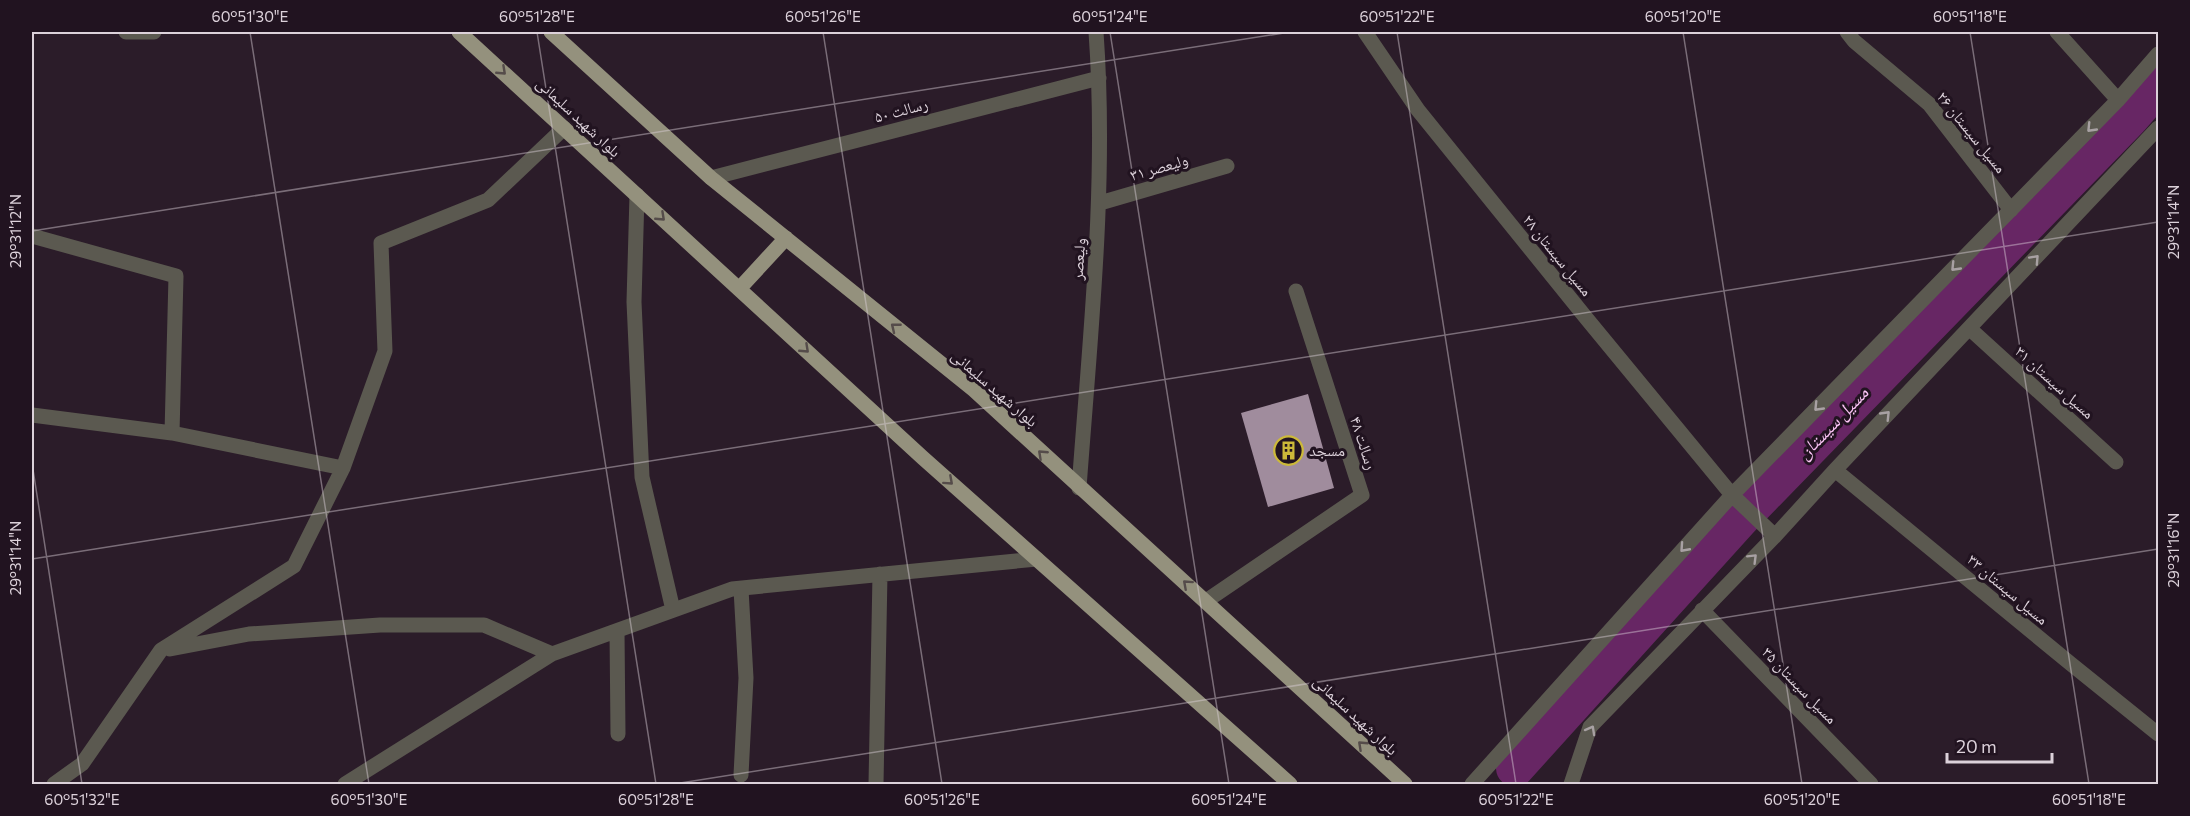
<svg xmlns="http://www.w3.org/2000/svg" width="2190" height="816" font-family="Commissioner,'Noto Naskh Arabic',sans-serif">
  <rect width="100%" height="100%" fill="#2b1c29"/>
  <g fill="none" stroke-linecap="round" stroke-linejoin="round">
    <path stroke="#672664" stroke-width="38" d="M1515,768L1740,519L2130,118L2158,86"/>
  </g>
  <path fill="#a08c9d" d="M1308,394L1334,488L1268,507L1241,413Z"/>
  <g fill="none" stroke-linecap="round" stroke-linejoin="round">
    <path stroke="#5b5950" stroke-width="15" d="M126,32H154
      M1365,32L1418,110L1587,319L1732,495L1775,536
      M1847,32L1854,41L1929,104L2011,210
      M2057,32L2118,100
      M711,178L1099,78
      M637,195L634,302L642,477L673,610
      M1100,203L1227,166
      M32,236L176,276L172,433
      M1969,328L2116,462
      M32,415L172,433L343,468
      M1835,470L2071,664L2158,734
      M1079,488C1090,336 1107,184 1096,32
      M1206,601L1362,495L1296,291
      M1702,610L1871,784
      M617,631L618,734
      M170,649L249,634L380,625H484L552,654
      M741,775L746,678L741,589
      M54,784L82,764L161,650L294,566L343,468L385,351L381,243L488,200L564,128
      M345,784L552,654L732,589L1037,559
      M876,784L880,574
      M1472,784L1732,495L2118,100L2158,54
      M1571,784L1590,727L1775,536L1835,470L2158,128"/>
    <path stroke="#94917d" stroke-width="15" d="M459,32L923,458L1290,784
      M551,32L711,178L974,390L1405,784
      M739,289L786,238"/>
  </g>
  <defs><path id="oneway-chevron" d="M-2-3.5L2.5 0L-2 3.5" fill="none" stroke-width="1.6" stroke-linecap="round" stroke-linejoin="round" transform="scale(1.5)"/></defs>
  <g stroke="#554c4a">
    <use href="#oneway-chevron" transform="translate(502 71) rotate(43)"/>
    <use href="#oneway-chevron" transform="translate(661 217) rotate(43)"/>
    <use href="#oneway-chevron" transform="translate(895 327) rotate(-141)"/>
    <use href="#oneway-chevron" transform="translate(805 349) rotate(43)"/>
    <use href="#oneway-chevron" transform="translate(1042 454) rotate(-137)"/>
    <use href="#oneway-chevron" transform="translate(949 481) rotate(42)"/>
    <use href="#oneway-chevron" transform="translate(1187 584) rotate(-138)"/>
    <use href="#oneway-chevron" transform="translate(1362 745) rotate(-137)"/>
  </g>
  <g stroke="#a8a1a3">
    <use href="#oneway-chevron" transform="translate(2091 128) rotate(134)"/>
    <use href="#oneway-chevron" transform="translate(2035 259) rotate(-47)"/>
    <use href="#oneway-chevron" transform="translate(1955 267) rotate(134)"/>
    <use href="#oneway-chevron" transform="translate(1818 407) rotate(134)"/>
    <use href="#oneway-chevron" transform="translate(1886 415) rotate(-46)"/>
    <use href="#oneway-chevron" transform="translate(1684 548) rotate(132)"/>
    <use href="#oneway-chevron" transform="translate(1753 558) rotate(-45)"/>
    <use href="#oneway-chevron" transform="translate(1591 730) rotate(-61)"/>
  </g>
  <path fill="none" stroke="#dcd1da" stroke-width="1.5" stroke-opacity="0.45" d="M250,32L369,784M537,32L656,784M823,32L942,784M1110,32L1229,784M1397,32L1516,784M1683,32L1802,784M1970,32L2089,784M32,231L1290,32M32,463L82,784M32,559L2158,222M674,784L2158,549"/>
  <defs>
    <symbol id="building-ring" viewBox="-11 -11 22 22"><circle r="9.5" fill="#211320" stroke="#ccb939" stroke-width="1.5"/><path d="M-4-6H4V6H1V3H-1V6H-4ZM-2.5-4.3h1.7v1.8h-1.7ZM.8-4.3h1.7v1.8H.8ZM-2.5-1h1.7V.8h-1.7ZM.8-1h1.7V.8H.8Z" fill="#ccb939"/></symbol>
  </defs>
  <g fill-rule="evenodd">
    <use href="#building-ring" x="1272" y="434" width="33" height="33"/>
  </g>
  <g text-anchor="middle" stroke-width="6" stroke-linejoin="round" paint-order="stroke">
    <g font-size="16" fill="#dcd1da" stroke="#211320">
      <text transform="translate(901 110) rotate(-15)" y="6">رسالت ۵۰</text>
      <text transform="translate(579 117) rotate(43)" y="6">بلوار شهید سلیمانی</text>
      <text transform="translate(1972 132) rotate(51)" y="6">مسیل سیستان ۲۶</text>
      <text transform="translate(1159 167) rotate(-16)" y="6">ولیعصر ۳۱</text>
      <text transform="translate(1558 255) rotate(51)" y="6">مسیل سیستان ۲۸</text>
      <text transform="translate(1078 259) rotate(-86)" y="6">ولیعصر</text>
      <text transform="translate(2055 382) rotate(42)" y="6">مسیل سیستان ۳۱</text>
      <text transform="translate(995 388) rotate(41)" y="6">بلوار شهید سلیمانی</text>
      <text transform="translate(1364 443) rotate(72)" y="6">رسالت ۴۸</text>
      <text transform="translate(2008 589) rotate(40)" y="6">مسیل سیستان ۳۳</text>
      <text transform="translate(1800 685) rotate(46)" y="6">مسیل سیستان ۳۵</text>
      <text transform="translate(1356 715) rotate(43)" y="6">بلوار شهید سلیمانی</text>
    </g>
    <g font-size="16" fill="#dcd1da" stroke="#211320" text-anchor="start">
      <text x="1309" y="456">مسجد</text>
    </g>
    <g font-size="18" font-style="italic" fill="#fdc5f8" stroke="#211320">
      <text transform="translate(1833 423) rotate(-46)" y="6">مسیل سیستان</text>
    </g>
  </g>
  <rect width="2190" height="816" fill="none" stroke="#211320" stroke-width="66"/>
  <path d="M1947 753v9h105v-9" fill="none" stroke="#dcd1da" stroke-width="3"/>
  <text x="1956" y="753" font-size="18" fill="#dcd1da" stroke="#211320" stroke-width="4.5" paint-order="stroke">20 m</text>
  <rect x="33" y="33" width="2124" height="750" fill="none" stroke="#dcd1da" stroke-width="2"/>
  <g font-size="15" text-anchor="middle" fill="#dcd1da">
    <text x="250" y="22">60°51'30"E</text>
    <text x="537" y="22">60°51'28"E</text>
    <text x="823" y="22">60°51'26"E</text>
    <text x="1110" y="22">60°51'24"E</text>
    <text x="1397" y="22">60°51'22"E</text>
    <text x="1683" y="22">60°51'20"E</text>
    <text x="1970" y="22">60°51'18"E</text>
    <text transform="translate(2174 222) rotate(-90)" y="5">29°31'14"N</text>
    <text transform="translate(16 231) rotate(-90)" y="5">29°31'12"N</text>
    <text transform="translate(2174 550) rotate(-90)" y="5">29°31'16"N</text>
    <text transform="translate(16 558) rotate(-90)" y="5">29°31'14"N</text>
    <text x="82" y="805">60°51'32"E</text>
    <text x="369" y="805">60°51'30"E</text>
    <text x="656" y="805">60°51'28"E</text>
    <text x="942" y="805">60°51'26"E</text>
    <text x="1229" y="805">60°51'24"E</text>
    <text x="1516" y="805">60°51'22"E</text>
    <text x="1802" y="805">60°51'20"E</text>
    <text x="2089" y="805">60°51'18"E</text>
  </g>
</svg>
